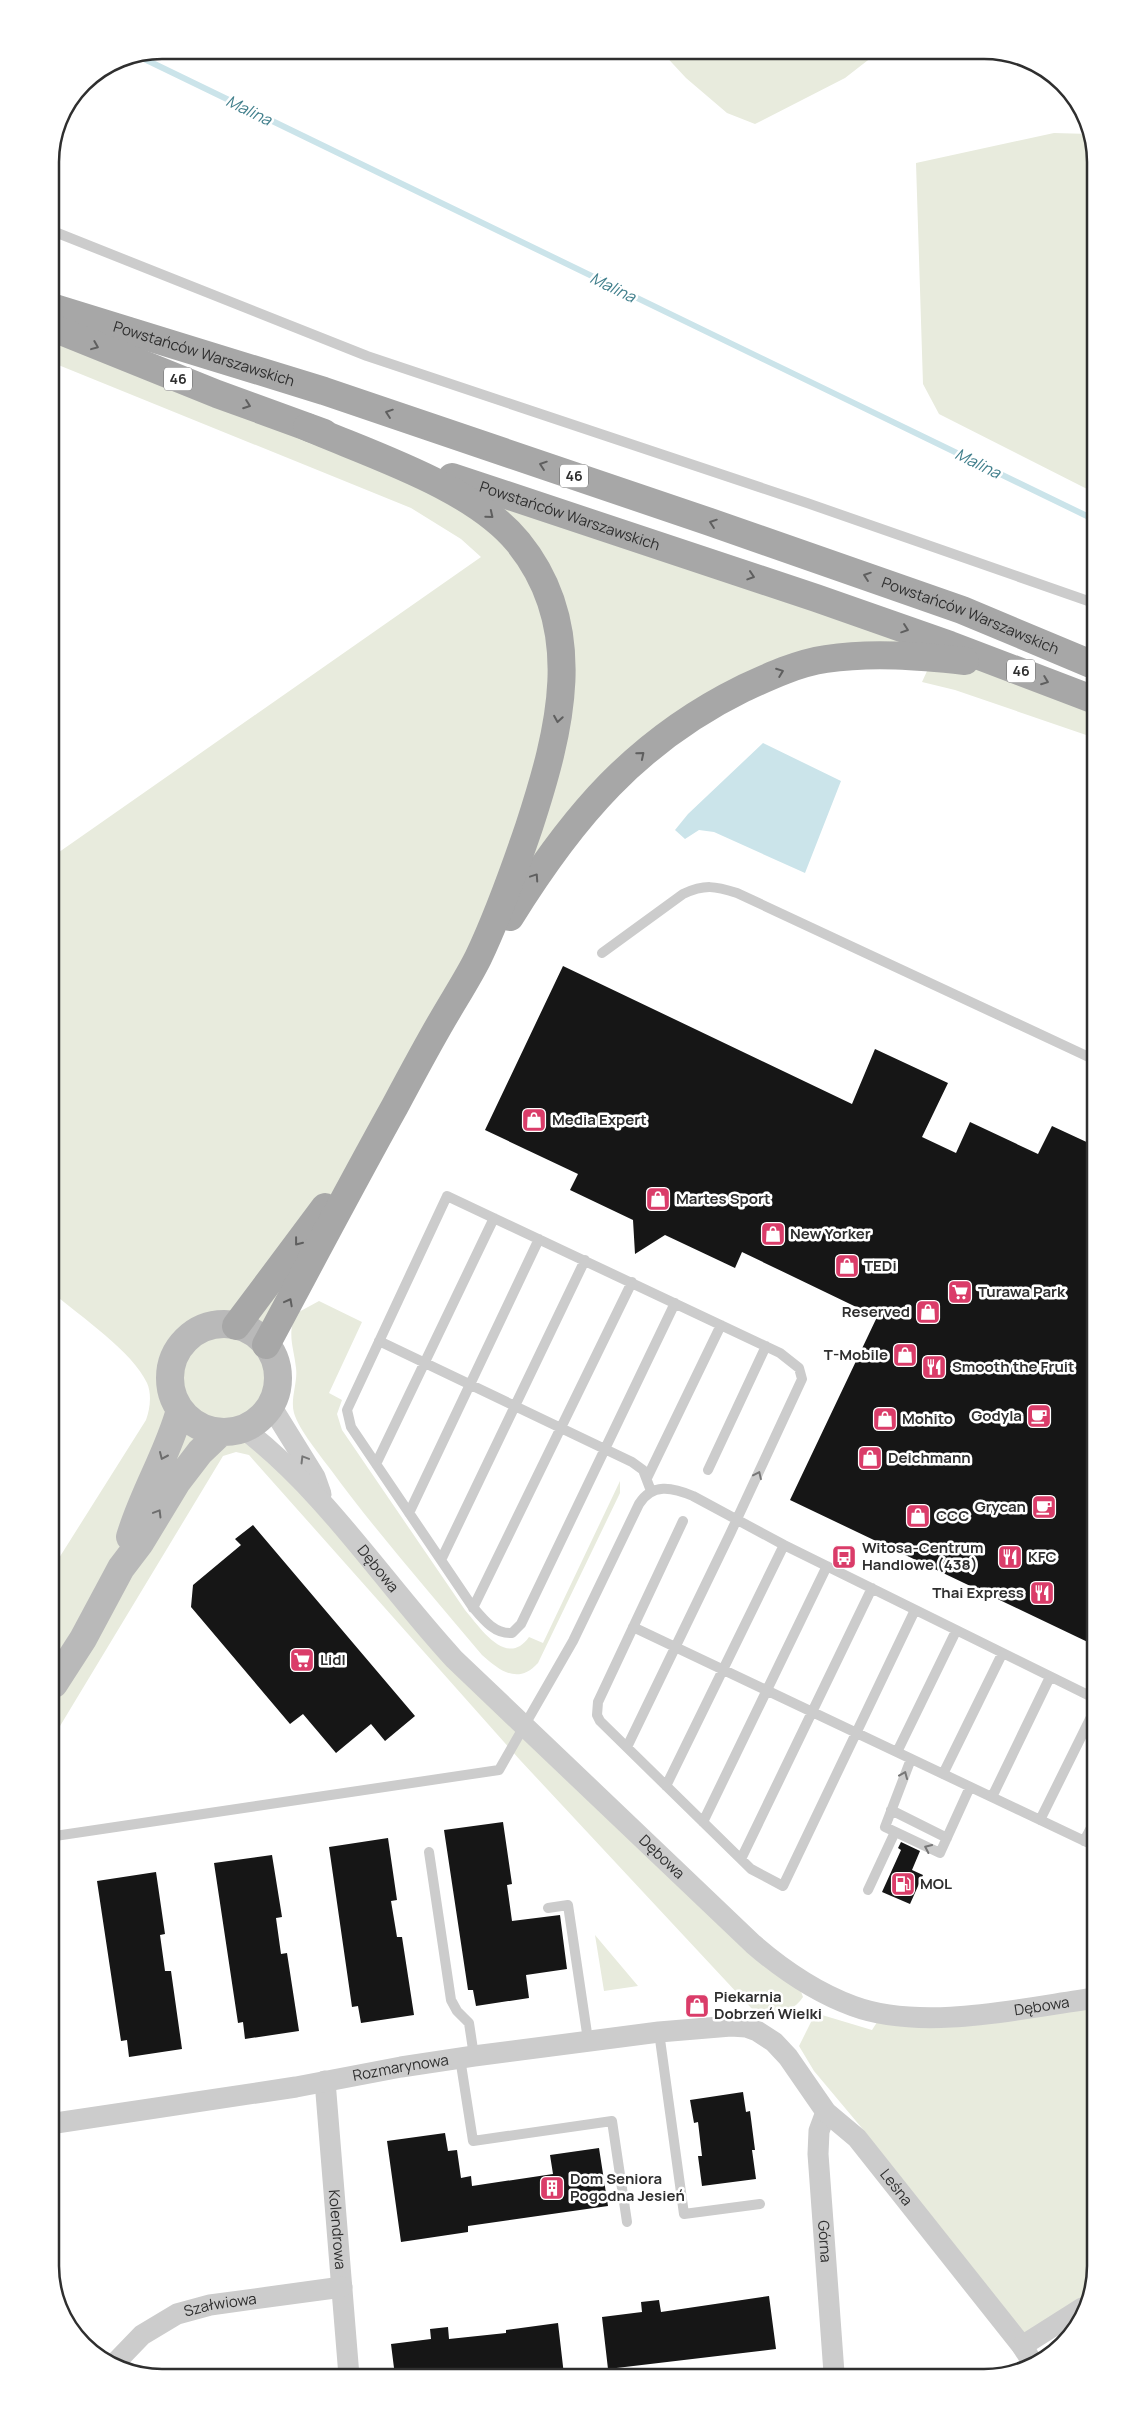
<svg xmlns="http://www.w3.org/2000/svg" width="1146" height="2428" font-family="Manrope,sans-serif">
  <rect width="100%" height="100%" fill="#fff"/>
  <path fill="#e8ebdd" d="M660,50H881L845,78L755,124L727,113L686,78Z
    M1054,133L1090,134L1091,491L939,414L923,384L916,163Z
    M51,327L217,394L1092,699V737L955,690L922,682L933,658L870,655L698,713L533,880L266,1344C287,1380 279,1407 244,1429L426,1629L796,1978L803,1997C792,2014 770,2017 753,2010L520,1760L249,1455L236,1452L223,1456L54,1736V1566L146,1420C150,1409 152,1394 147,1383C133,1352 80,1316 53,1293L52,857L481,557L461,539L411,508L51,362Z
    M319,1301L362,1322L329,1393L342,1400L337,1414L342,1430L465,1610C481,1629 507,1668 529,1637L543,1643L620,1481V1493L538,1663C518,1685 500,1671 482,1655C431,1594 378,1534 331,1470C320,1455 299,1430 294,1413C290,1399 298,1382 296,1368C294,1347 286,1333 297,1313Z
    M595,1935L638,1986L604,1991Z
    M1095,1998L1096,2267L1082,2308L1022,2346L866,2133L814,2071L799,2046L814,2016L822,2015L872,2030L883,2013Z"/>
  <path fill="#cbe4ea" d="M763,743L841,781L805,873L714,832L699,830L685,839L675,830L688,814Z"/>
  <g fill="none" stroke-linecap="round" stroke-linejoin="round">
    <path stroke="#cbe4ea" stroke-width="6" d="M136,55L1091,518"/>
  </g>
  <path fill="#161616" d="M563,966L852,1104L875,1049L948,1083L922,1137L956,1153L970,1122L1038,1154L1052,1126L1093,1145L1094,1645L790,1500L877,1317L742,1252L735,1268L665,1235L635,1254L633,1220L570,1190L578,1174L485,1130Z
    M253,1525L415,1716L385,1741L371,1724L336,1753L303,1714L290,1724L191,1607L193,1585L241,1545L235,1539Z
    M503,1822L512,1884L507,1885L512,1921L560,1915L567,1969L526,1975L529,1998L476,2006L473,1990H468L444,1830Z
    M388,1838L397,1900L391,1901L397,1937H402L414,2015L361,2023L358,2006L352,2007L329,1847Z
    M901,1842L920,1851L912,1870L923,1875L910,1904L882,1892L901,1850L898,1848Z
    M272,1855L282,1917L276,1918L281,1954L287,1953L299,2031L245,2039L243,2022L238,2023L214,1863Z
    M156,1872L165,1934L160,1935L165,1971H171L182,2049L129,2057L127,2040L121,2041L97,1881Z
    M743,2092L746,2112L750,2111L755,2150H752L756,2179L702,2186L698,2156H702L698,2122L694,2123L690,2100Z
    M445,2133L448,2151L457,2150L461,2178L471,2176L472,2186L553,2174L550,2155L599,2148L608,2206L468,2226V2232L401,2242L387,2141Z
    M769,2296L776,2349L608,2369L602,2317L642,2312L641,2302L659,2300L661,2312Z
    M558,2323L564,2375L395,2376L391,2344L431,2339L430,2329L448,2327L449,2339L506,2333V2330Z"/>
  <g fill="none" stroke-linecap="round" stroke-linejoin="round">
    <path stroke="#ccc" stroke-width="10" d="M50,230L367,356L807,503L1091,602
      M602,953L683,894C705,884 715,886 737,893L1093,1059
      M379,1341L632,1462L643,1470L651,1491
      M376,1464L494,1218
      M708,1470L766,1346
      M647,1478L721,1325
      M409,1513L539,1239
      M683,1521L598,1702L597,1715L600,1721L751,1869L783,1886L915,1610
      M441,1560L585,1260
      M473,1608L632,1282
      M633,1627L1095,1846
      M627,1747L730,1534L802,1379L799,1368L780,1353L447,1196L347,1410L351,1427L472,1606C483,1619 494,1634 512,1633L521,1624L675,1303
      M897,1752L956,1631
      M911,1759L885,1827L940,1853L970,1787
      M943,1774L1002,1654
      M666,1786L784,1545
      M992,1797L1050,1677
      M891,1810L947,1838
      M1040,1820L1094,1711
      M703,1822L827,1566
      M55,1836L499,1770L573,1641L639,1504C652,1483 672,1487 693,1496L784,1545L1094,1698
      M1084,1841L1095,1820
      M429,1852L451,2000L457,2011L469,2023L474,2056
      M741,1859L872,1588
      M868,1890L895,1832
      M548,1908L568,1905L588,2040
      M659,2032L684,2214L760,2204
      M460,2058L473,2141L612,2121L627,2222"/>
    <g stroke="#ccc" stroke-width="21">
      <path d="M271,1406L315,1477L321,1494"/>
      <path id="s1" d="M244,1429C327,1493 384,1583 454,1659L753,1944C783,1970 815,1992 853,2006C923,2032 1023,2008 1095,1998"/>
      <path id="s2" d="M325,2081L349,2376"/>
      <path id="s3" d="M826,2112L819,2131L818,2154L834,2373"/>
      <path id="s4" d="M56,2123L296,2087L401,2067L474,2056L659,2032L731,2026L746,2027L757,2031L774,2042L788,2057L826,2112L857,2138L1022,2346L1033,2363"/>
      <path d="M1022,2346L1082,2308"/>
      <path id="s5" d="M115,2363L142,2335L177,2314L210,2305L342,2287"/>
    </g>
    <path stroke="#b9b9b9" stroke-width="28" d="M170 1378a54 54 0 1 1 108 0a54 54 0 1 1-108 0Z
      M130,1537C143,1493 168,1454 180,1410
      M54,1684L83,1639L121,1568L140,1543L177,1482L200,1452L221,1432"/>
    <g stroke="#a7a7a7" stroke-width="28">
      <path id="s6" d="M51,307L324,391L710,522L962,610L1091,664"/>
      <path d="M51,327L217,394L324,433"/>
      <path id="s7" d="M452,477L816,598L950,645L1092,699"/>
      <path d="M510,917C572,817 636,741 744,688C770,676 798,663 826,659C872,652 919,656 965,661"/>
      <path d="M236,1326L325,1207"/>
      <path d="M266,1345C309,1265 351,1185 395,1106C411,1076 427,1046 444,1017C455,998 468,978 478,958C498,916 514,871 529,827C560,732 588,628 518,542C473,487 372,455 307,427"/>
    </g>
  </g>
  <defs><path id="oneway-chevron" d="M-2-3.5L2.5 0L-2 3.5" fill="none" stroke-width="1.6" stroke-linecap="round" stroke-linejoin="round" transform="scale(1.25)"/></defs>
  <g stroke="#5f5f5f">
    <use href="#oneway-chevron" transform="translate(95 346) rotate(22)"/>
    <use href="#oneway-chevron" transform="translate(247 405) rotate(20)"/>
    <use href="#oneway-chevron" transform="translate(389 413) rotate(-161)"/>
    <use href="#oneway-chevron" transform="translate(543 465) rotate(-161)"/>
    <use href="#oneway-chevron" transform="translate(490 515) rotate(39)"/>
    <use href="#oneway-chevron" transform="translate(713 523) rotate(-161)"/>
    <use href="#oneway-chevron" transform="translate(751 576) rotate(18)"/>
    <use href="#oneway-chevron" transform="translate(867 576) rotate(-161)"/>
    <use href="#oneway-chevron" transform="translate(905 629) rotate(19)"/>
    <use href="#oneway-chevron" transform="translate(780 672) rotate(-21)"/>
    <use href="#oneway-chevron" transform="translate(1045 681) rotate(21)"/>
    <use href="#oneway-chevron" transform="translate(558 719) rotate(99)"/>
    <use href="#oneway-chevron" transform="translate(641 755) rotate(-40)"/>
    <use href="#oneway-chevron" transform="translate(535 877) rotate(-56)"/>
    <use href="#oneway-chevron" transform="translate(298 1242) rotate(128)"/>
    <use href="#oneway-chevron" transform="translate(289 1302) rotate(-62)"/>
  </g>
  <g stroke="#6d6d6d">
    <use href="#oneway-chevron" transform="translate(163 1456) rotate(114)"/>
    <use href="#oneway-chevron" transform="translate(158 1513) rotate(-59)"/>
  </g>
  <g stroke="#767676">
    <use href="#oneway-chevron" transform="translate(304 1459) rotate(-121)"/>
    <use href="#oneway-chevron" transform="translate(758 1475) rotate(-65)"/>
    <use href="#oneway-chevron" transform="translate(904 1775) rotate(-67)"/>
    <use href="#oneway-chevron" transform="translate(928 1848) rotate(-155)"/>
  </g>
  <defs>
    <symbol id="shop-square" viewBox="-11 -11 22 22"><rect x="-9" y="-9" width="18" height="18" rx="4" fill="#da3c69" stroke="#fff"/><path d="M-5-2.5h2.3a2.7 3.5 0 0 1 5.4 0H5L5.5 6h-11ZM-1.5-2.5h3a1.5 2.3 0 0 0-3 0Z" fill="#fff"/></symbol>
    <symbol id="supermarket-square" viewBox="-11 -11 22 22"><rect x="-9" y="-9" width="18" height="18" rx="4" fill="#da3c69" stroke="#fff"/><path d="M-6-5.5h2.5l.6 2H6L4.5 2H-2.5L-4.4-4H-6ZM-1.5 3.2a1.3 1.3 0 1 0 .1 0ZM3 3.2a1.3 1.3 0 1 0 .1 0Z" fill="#fff"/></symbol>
    <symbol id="restaurant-square" viewBox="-11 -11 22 22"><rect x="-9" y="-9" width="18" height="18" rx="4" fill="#da3c69" stroke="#fff"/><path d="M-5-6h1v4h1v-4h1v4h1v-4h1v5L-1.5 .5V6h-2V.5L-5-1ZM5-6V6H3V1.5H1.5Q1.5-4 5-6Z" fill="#fff"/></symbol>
    <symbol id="cafe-square" viewBox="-11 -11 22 22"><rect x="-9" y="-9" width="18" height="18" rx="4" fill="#da3c69" stroke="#fff"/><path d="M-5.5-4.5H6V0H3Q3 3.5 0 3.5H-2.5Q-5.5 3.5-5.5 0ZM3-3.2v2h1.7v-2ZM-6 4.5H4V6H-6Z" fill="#fff"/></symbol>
    <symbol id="bus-square" viewBox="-11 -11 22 22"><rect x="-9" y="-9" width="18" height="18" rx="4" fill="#da3c69" stroke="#fff"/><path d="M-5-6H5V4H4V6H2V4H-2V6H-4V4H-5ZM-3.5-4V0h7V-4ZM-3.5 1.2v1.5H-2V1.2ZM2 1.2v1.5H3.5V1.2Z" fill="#fff"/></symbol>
    <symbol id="fuel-square" viewBox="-11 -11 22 22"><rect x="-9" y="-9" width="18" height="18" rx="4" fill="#da3c69" stroke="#fff"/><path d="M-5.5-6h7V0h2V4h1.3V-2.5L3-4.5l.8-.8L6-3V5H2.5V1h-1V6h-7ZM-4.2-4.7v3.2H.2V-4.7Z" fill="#fff"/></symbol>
    <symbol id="building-square" viewBox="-11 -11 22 22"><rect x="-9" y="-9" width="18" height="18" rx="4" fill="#da3c69" stroke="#fff"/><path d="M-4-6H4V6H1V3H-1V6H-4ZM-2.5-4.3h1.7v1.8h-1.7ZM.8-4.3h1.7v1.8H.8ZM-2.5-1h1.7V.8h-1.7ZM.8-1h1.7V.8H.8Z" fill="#fff"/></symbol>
  </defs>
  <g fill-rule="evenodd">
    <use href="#shop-square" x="520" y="1106" width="28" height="28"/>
    <use href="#shop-square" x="644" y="1185" width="28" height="28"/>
    <use href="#shop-square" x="759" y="1220" width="28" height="28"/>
    <use href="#shop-square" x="833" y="1252" width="28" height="28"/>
    <use href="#supermarket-square" x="946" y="1278" width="28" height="28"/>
    <use href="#shop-square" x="914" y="1298" width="28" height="28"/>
    <use href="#shop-square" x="891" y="1341" width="28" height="28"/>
    <use href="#restaurant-square" x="920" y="1353" width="28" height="28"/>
    <use href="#cafe-square" x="1025" y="1402" width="28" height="28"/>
    <use href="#shop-square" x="871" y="1405" width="28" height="28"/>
    <use href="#shop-square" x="856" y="1444" width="28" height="28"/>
    <use href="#cafe-square" x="1030" y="1493" width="28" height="28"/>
    <use href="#shop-square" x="904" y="1502" width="28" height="28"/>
    <use href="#bus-square" x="830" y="1543" width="28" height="28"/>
    <use href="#restaurant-square" x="996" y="1543" width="28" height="28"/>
    <use href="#restaurant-square" x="1028" y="1579" width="28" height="28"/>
    <use href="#supermarket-square" x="288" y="1646" width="28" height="28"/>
    <use href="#fuel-square" x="889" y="1870" width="28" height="28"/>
    <use href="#shop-square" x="683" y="1992" width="28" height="28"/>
    <use href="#building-square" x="538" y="2174" width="28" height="28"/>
  </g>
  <g text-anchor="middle" stroke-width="5" stroke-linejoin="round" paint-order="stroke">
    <g fill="#fff" stroke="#6d6d6d" stroke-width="1">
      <rect x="164" y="367.5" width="28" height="23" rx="4"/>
      <rect x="560" y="464.5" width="28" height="23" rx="4"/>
      <rect x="1007" y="659.5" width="28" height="23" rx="4"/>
    </g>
    <g font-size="14" font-weight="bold" fill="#2f2f2f">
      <text x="178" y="384">46</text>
      <text x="574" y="481">46</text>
      <text x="1021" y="676">46</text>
    </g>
    <g font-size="15" fill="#2f2f2f" stroke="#fff">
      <text dy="5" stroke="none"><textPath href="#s6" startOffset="160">Powstańców Warszawskich</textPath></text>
      <text dy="5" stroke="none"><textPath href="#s7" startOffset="124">Powstańców Warszawskich</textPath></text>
      <text dy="5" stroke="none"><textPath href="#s6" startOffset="970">Powstańców Warszawskich</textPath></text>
      <text dy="5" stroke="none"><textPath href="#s1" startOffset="194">Dębowa</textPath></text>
      <text dy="5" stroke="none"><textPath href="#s1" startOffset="599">Dębowa</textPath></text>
      <text dy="5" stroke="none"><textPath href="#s1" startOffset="1034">Dębowa</textPath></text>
      <text dy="5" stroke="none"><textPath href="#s4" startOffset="349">Rozmarynowa</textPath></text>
      <text dy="5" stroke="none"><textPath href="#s4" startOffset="920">Leśna</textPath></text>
      <text dy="5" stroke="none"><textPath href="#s2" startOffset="149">Kolendrowa</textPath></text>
      <text dy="5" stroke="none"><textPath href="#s3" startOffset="131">Górna</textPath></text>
      <text dy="5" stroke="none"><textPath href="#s5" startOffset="124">Szałwiowa</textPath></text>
    </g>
    <g font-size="15" font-weight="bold" fill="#2f2f2f" stroke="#fff" text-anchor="start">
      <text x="552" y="1125">Media Expert</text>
      <text x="676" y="1204">Martes Sport</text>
      <text x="790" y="1239">New Yorker</text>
      <text x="864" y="1271">TEDi</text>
      <text x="978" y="1297">Turawa Park</text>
      <text x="910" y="1317" text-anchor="end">Reserved</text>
      <text x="888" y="1360" text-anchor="end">T-Mobile</text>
      <text x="952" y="1372">Smooth the Fruit</text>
      <text x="1022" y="1421" text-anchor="end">Godyla</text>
      <text x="902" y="1424">Mohito</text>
      <text x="888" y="1463">Deichmann</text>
      <text x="1026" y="1512" text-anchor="end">Grycan</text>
      <text x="936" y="1521">CCC</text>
      <text x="862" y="1553">Witosa-Centrum<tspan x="862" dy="17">Handlowe (438)</tspan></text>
      <text x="1028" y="1562">KFC</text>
      <text x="1024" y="1598" text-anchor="end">Thai Express</text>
      <text x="320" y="1665">Lidl</text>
      <text x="920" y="1889">MOL</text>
      <text x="714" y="2002">Piekarnia<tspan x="714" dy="17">Dobrzeń Wielki</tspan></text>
      <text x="570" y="2184">Dom Seniora<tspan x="570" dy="17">Pogodna Jesień</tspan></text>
    </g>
    <g font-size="16" font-style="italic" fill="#417f8c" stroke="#fff">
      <text transform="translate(249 110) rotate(26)" y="6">Malina</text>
      <text transform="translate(613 287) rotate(26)" y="6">Malina</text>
      <text transform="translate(978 463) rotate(26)" y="6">Malina</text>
    </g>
  </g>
  <path d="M0 0H1146V2428H0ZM162 59H984A103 103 0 0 1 1087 162V2266A103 103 0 0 1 984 2369H162A103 103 0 0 1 59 2266V162A103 103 0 0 1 162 59Z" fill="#fff" fill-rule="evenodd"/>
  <path fill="none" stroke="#2f2f2f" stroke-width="2.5" d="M162 59H984A103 103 0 0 1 1087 162V2266A103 103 0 0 1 984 2369H162A103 103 0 0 1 59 2266V162A103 103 0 0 1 162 59Z"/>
</svg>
